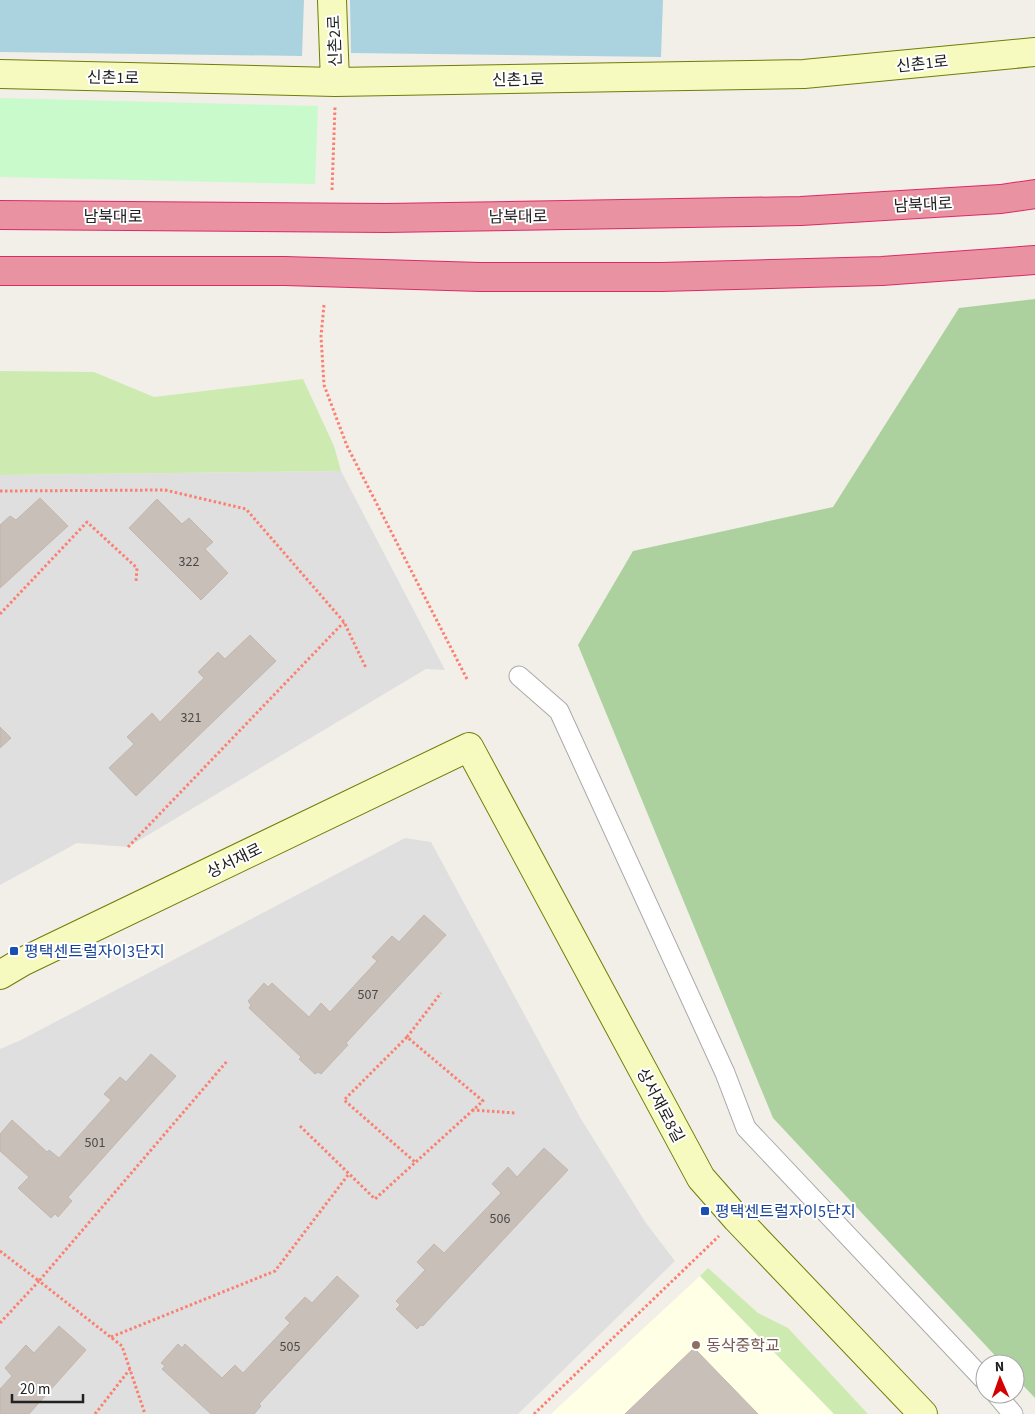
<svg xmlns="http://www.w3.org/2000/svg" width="1035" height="1414" font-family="'Source Sans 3','Noto Sans KR',sans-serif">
  <rect width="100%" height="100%" fill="#f2efe9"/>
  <path fill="#e0dfdf" d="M341,471L445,670L426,669L128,847L77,843L0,885V475Z
    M405,838L431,842L581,1119L646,1223L675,1261L518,1414H0V1049L21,1040Z"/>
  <path fill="#ffffe5" d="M700,1276L834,1414H551Z"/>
  <path fill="#cdebb0" d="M0,371L94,372L154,397L303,379L334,446L341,471L0,475Z
    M708,1268L758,1313L788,1328L868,1414H834L700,1276Z"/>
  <path fill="#add19e" d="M1035,299V1398L1015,1377V1364H1003L773,1118L578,645L633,551L833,507L959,308Z"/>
  <path fill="#c8facc" d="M0,98L318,106L315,184L0,177Z"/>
  <path fill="#aad3df" d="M0,0H304L302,56L0,52Z
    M350,0H663L661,57L351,53Z"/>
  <path fill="#c7bfb8" stroke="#c4b6ab" d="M40,498L68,526L0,588V525L10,516L16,520Z
    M157,499L182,524L189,518L213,542L205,549L228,573L201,600L129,528Z
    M250,635L276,661L136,796L109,768L134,744L127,737L152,713L160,722L204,678L198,672L218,652L225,659Z
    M0,727L11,738L0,748Z
    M424,915L446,935L346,1043L348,1045L321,1074L318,1072L315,1074L299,1059L301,1057L249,1008L251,1005L248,1001L264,983L268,987L272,983L309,1017L321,1003L330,1012L377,961L372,957L392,936L399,942Z
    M151,1054L176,1076L68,1197L72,1201L58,1217L55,1214L51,1218L18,1188L29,1177L0,1151V1134L12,1120L47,1152L49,1150L59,1158L111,1100L104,1094L120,1077L126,1082Z
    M544,1148L568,1170L423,1326L421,1325L417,1329L396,1309L400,1305L396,1301L425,1270L417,1262L434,1244L444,1253L501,1193L492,1184L508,1167L517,1177Z
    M337,1276L359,1296L259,1404L261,1406L254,1414H211L162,1369L165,1366L161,1363L178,1344L182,1348L185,1344L222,1378L235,1365L243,1373L290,1323L285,1318L305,1297L312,1303Z
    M59,1326L86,1350L29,1414H0V1389L12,1376L5,1368L26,1345L34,1353Z
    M694,1348L758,1414H625Z"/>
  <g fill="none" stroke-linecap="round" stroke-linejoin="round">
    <defs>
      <path id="street" d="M519,676L559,711L725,1073L746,1128L985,1381
        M996,1394L1013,1414"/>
      <path id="secondary" d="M332,0L335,82
        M0,74L335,82L804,74L1035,52
        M0,975L22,962L469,747L701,1178L737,1219L923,1414"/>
      <path id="highway" d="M0,215L386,218L801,211L1001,199L1035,194
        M0,271H285L480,277H661L882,271L1035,260"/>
    </defs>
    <use href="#street" stroke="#a9a9a9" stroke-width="21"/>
    <use href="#secondary" stroke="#707d05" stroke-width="30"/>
    <use href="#highway" stroke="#dc2a67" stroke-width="30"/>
    <path stroke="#fa8072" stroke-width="3" stroke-dasharray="2.5 2.5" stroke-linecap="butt" d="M332,190L335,107
      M324,305L321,336L324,385L347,446L468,681
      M0,491L165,490L246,509L344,622L366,668
      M0,614L87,522L137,568L136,582
      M128,847L344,622
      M407,1037L441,993
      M472,1110L516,1113
      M300,1126L375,1199L483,1101L407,1037L344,1100L415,1162
      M0,1251L39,1281L228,1060
      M0,1323L39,1281L122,1346L145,1414
      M111,1337L275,1271L348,1175
      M95,1414L130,1369
      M534,1414L719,1236"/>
    <use href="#street" stroke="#fff" stroke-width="19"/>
    <use href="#secondary" stroke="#f7fabf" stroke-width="28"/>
    <use href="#highway" stroke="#e892a2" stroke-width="28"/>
  </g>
  <g fill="#1a4fb4" stroke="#fff" stroke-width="2">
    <rect x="9" y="946" width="10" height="10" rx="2.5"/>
    <rect x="700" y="1206" width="10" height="10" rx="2.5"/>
  </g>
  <circle fill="#8d6e63" stroke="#fff" stroke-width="2" cx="696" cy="1345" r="5"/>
  <g text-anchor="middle" stroke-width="4" stroke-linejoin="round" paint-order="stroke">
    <g font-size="14" fill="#4b4948">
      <text x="189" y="566">322</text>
      <text x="191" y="722">321</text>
      <text x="368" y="999">507</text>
      <text x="95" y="1147">501</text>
      <text x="500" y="1223">506</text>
      <text x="290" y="1351">505</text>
    </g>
    <g font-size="16" fill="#222" stroke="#fff">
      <text transform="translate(334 41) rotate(-92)" y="6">신촌2로</text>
      <text transform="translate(922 63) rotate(-6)" y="6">신촌1로</text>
      <text transform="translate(113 77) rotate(1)" y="6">신촌1로</text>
      <text transform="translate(518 79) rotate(-1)" y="6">신촌1로</text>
      <text transform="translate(923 204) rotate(-3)" y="6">남북대로</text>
      <text x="113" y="222">남북대로</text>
      <text transform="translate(518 216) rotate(-1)" y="6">남북대로</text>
      <text transform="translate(234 860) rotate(-26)" y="6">상서재로</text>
      <text transform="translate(661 1105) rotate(62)" y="6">상서재로8길</text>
    </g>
    <g font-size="16" fill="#164399" stroke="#fff" text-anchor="start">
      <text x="24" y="957">평택센트럴자이3단지</text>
      <text x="715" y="1217">평택센트럴자이5단지</text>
    </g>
    <g font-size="16" fill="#785e54" stroke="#fff" text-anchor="start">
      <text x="706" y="1351">동삭중학교</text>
    </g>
  </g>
  <g transform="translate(1000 1379) rotate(358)"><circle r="24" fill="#ffffff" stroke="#a7a7a7"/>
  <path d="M0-4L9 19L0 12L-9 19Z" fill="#d40000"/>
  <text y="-8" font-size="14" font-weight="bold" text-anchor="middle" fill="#222222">N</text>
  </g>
  <path d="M12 1394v8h71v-8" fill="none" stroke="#222222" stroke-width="2.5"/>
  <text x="20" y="1394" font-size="15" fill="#222222" stroke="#ffffff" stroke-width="4" paint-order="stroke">20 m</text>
</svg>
